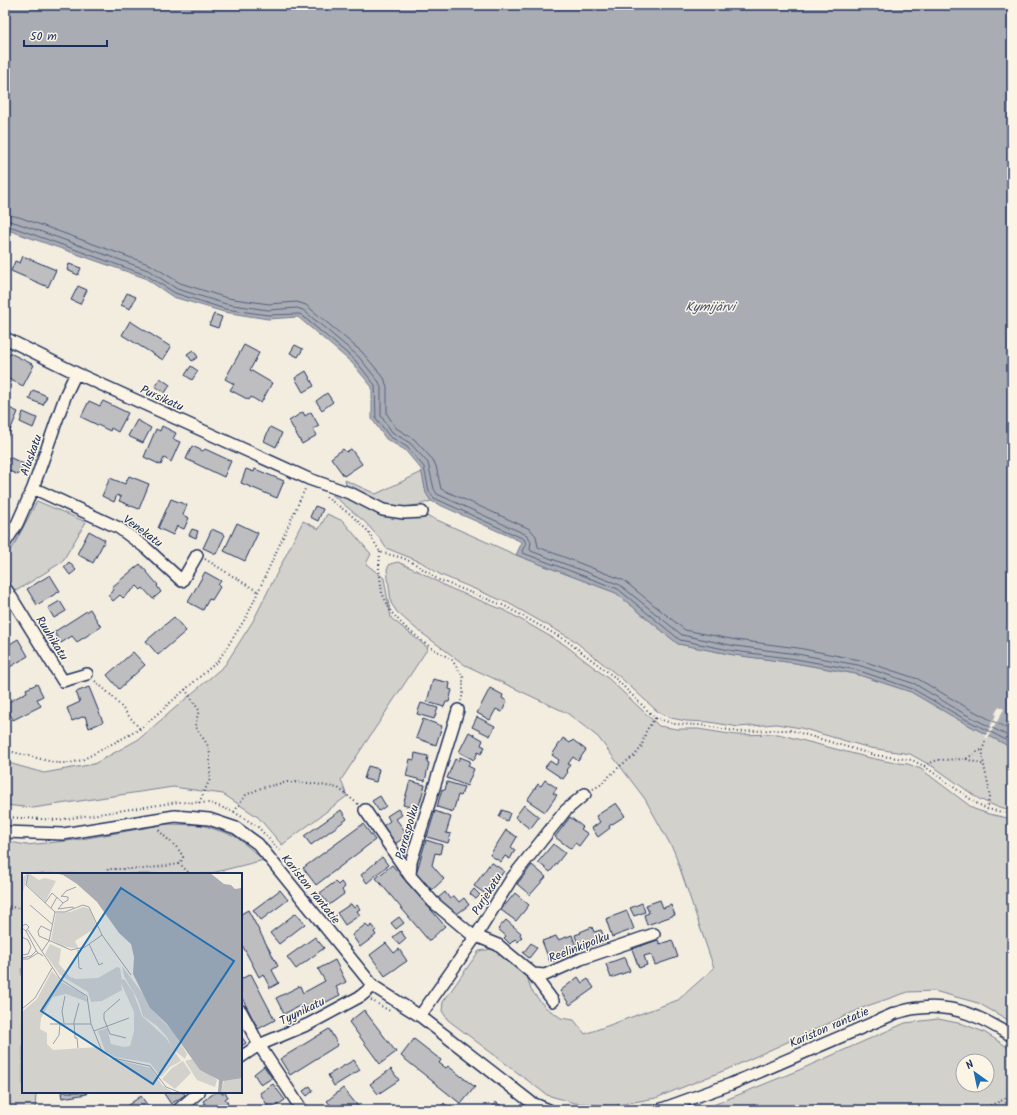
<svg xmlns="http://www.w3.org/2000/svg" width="1017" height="1115" font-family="Kalam,sans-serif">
  <rect width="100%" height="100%" fill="#f3ede0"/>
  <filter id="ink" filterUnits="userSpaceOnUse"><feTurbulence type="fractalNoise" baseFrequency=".025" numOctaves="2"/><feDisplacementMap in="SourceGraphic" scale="8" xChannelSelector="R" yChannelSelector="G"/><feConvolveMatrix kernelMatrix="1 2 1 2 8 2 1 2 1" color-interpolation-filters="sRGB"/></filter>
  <g filter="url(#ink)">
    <path fill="#d3d1cc" stroke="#778095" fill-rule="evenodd" d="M422,472L426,493L431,501C394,514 380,506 347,488L345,480L376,494Z
      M334,491L372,511L394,517L428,516L516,555L616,593L678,644L734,655L795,663L856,674L911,692L959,720L1012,748V810L995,806L979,799L937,769L910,754L870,748L801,728L776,724L739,727L709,722L686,721L671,718L658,712L621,678L572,639L508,603L441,575L421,562L386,548L381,540L365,522L329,492Z
      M37,501L86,522L62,562L16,591L5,580V556L14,545Z
      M327,514L343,521L371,554L366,564L384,578L391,618L428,648L341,780L347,796L282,845L258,817L223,794L173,787L33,808L5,805V762L44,773L94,764L139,739L225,665L253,621L303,521L319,529Z
      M398,562L420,572L447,587L506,611L565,645L609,679L659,726L677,729H698L736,735L778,734L866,757L890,762L908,764L921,769L974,809L989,814L1012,819V1022L978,1003L934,991L908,992L867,1006L728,1069L656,1098L612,1106L574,1103L547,1095L448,1020L442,1011L443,1002L479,951L492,949L512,961L528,979L531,990L545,1007L561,1018L574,1020L585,1034L678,1000L714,968L674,851L645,799L598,737L567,713L465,665L415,628L397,612L391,603L387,569L390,564Z
      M167,824L202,825L235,836L264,860L208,874H23V968L21,969L23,980V1092H36L35,1110H5V841L26,845L76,840Z
      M938,1019L963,1024L984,1032L1012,1050V1110H701L799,1070L905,1023ZM963,1061H987V1085H963Z"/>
    <path fill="#a9acb3" stroke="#707a91" d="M5,5H1012V748L959,720L911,692L856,674L795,663L734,655L678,644L616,593L516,555L522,542L431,501L426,493L421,469L405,450L386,439L372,419V387L352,363L298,317L268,319L224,312L173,297L145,278L5,229Z"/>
    <path fill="#f3ede0" d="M999,706L1004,709L988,738L985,737L996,715L995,714Z"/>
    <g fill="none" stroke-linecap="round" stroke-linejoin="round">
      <path stroke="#546180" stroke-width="1" d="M5,214L19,217L151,265L180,283L227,298L269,304L297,302L306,305L362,352L384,378L387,387V414L396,428L414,439L433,460L436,466L441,489L530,529L536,536L538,547L623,580L685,630L736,640L798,648L860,660L918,679L966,707L1012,731
        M5,220L17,223L148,270L177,289L226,304L268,310L297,308L303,310L358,356L379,382L381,387V416L392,432L410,443L428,463L434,489L437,494L527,535L531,541L530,549L531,551L620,585L682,635L735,646L797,654L858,665L915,684L963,713L1012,738
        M5,225L15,228L146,275L175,293L225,309L268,315L300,314L355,360L375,385L376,418L389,436L407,447L424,467L429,491L434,498L524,539L526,543L522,551L523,553L618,589L680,640L734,651L796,659L857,670L913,689L961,717L1012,743"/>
    </g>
    <path fill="#bebec0" stroke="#1b2f5e" d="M23,256L56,270L48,287L11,271L15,261L20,263Z
      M69,264L81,268L78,275L67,270Z
      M78,286L87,290L80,304L71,300Z
      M127,293L136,297L130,309L121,305Z
      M214,314L222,317L218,328L209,325Z
      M130,321L171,347L163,360L122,335Z
      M244,345L259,353L250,370L272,383L261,403L251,397L249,400L230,390L234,384L225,379Z
      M295,345L303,349L298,357L290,353Z
      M193,350L198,357L192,361L187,354Z
      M10,353L34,365L23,386L5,377V363Z
      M191,366L198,371L192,380L185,375Z
      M306,371L314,386L303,392L295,378Z
      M160,378L170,385L165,393L155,386Z
      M33,390L47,396L43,405L29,399Z
      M327,393L333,402L322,410L316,401Z
      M89,401L100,406L103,401L128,413L118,432L111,428L110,431L81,417Z
      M5,406L18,412L6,440L5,439Z
      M23,412L37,418L33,428L20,422Z
      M303,412L305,416L311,412L319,426L313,429L317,435L302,444L289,421Z
      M137,420L151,428L143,443L128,436Z
      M162,426L176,433L173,439L180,442L171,462L164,458L161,465L144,457L156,429L160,431Z
      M270,427L282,433L276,447L264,441Z
      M192,446L203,451L205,449L231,461L224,477L186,459Z
      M343,449L346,452L351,449L362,464L344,476L331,458Z
      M9,457L24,464L18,475L5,469Z
      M246,469L254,472L255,469L284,481L277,498L241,483Z
      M129,476L149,484L139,509L119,501L121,497L117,495L114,502L102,496L110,478L125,484Z
      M171,499L187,505L183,515L189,518L184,529L177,526L173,535L158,528Z
      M315,506L323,509L318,521L310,517Z
      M237,523L258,533L245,561L224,551Z
      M192,529L198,531L196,538L189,535Z
      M212,529L225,535L216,554L203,548Z
      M89,531L105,540L93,563L77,554Z
      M69,562L76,570L70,575L64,567Z
      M140,564L158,585L157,586L161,592L153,599L143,588L141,590L137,586L123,598L120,595L113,601L108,595L114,590L112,587Z
      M205,572L221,581L218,585L220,587L212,600L209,599L203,610L188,602Z
      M50,575L60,591L37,605L27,589Z
      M60,601L66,611L54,618L48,608Z
      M90,609L101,627L77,642L72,636L61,643L54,632Z
      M174,617L186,631L158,655L146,641Z
      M18,639L28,656L5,670V647Z
      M133,652L145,665L119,689L107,675Z
      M433,679L450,683L449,689L452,690L449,702H446L444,707L427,702Z
      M37,684L43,696L37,699L41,706L13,720L5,704L27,692L26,689Z
      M89,687L103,722L89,728L85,716L72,721L67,708L80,702L76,692Z
      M490,688L503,695L502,698L507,701L502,712L496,709L490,720L477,713Z
      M421,703L438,708L434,719L417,714Z
      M477,717L495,726L490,736L472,727Z
      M423,719L442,726L436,745L416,738Z
      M469,732L483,740L481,745L485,747L481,754L478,752L474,760L459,752Z
      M563,738L570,743L573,740L586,750L578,761L573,757L568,764L570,765L566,770L568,772L563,779L545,767L550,761L556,765L559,760L552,755Z
      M415,753L428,756L427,762L429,763L425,781L406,776L410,759L414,760Z
      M460,757L470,761L468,766L474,769L467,786L447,778L455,759L458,761Z
      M368,766L379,769L376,782L364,779Z
      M545,780L557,788L553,793L557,795L545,812L527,800L538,784L541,786Z
      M410,781L425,785L418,809L403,805Z
      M447,782L464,787L461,796L458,795L453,812L437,807L442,789L445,790Z
      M380,796L386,806L379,811L372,801Z
      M616,803L625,816L609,826L610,828L598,837L592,828L600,822L596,816Z
      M524,805L539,817L530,829L515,817Z
      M398,809L402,815L396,819L408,835L395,844L383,826L390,821L387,816Z
      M341,810L347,819L311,845L304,836Z
      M502,810L510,813L507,821L499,817Z
      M435,811L451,817L446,833L451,834L448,843L427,837Z
      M570,817L583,827L581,829L588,834L579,846L575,843L571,849L555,837Z
      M363,824L375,840L316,885L303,868Z
      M506,830L517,837L511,847L515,850L510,859L505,856L501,862L490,855Z
      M426,840L442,845L440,854L435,853L432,865L444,879L432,890L424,881L423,882L416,874Z
      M553,844L565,853L550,872L538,862Z
      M382,857L388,865L367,883L361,875Z
      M491,862L504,871L487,895L474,886Z
      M392,865L445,926L429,941L376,878Z
      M532,865L546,877L530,895L517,884Z
      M335,882L338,885L341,882L345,887L342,890L344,894L329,905L320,893Z
      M474,889L480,895L476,899L470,894Z
      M280,890L288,900L261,920L253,910Z
      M445,892L450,899L454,896L459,902L464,898L469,905L453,917L438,898Z
      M515,893L529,905L516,921L501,910Z
      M660,900L663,908L671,905L675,915L647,925L644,915L649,913L646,905Z
      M642,903L645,912L634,916L630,908Z
      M351,904L354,908L357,905L360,909L357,911L360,915L345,925L337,913Z
      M248,910L278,966L272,970L279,983L270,988L263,974L259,977L241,943V914Z
      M627,911L634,929L612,937L606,919Z
      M296,913L305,924L279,944L270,933Z
      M399,917L404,923L396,929L391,923Z
      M506,920L521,933L520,935L522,937L518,942L515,939L510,944L504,938L506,936L498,929Z
      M366,924L369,928L372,925L376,930L374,932L376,935L360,947L352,935Z
      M592,927L594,932L601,930L606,941L580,950L575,935L581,933L580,932Z
      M401,931L406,939L399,945L393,937Z
      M572,935L578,952L550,962L542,941L556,936L558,940Z
      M315,937L324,948L296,969L287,957Z
      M658,940L660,944L672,940L678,957L655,965L651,954L644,956L647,965L639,968L632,949Z
      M386,943L394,953L399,949L407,961L385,976L370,955Z
      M531,943L537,948L529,958L523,953Z
      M625,957L630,971L611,978L606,964Z
      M335,960L346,982L336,987L340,995L309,1011L305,1003L284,1014L276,998L300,986L303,993L325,981L318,969Z
      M251,974L275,1020L258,1029L241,996V979Z
      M578,977L582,983L588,979L594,988L570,1005L560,991Z
      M364,1010L396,1052L380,1064L349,1022Z
      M329,1029L338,1045L290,1075L280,1059Z
      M241,1036L246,1043L241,1046Z
      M414,1039L441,1060L439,1063L446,1068L448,1066L475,1087L461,1104L401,1056Z
      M354,1060L360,1070L334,1086L328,1075Z
      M264,1066L272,1078L261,1085L254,1074Z
      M391,1069L399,1080L378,1094L370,1084Z
      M273,1084L285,1100L270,1110L260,1093Z
      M310,1086L313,1091L307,1096L303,1091Z
      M343,1088L361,1110H335L327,1101Z
      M61,1092H86L87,1094L62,1098Z
      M163,1092H183L185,1095L171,1104Z
      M216,1092H221L222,1094L225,1092L228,1097L225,1099L228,1103L218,1110H209L203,1101Z
      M141,1096L151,1110H121Z
      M495,1102L502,1106L500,1110H491Z
      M444,1103L451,1110H438Z"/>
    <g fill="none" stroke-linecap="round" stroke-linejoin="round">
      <defs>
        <path id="minor" d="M5,338L76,373L309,479L352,494L383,510L404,513L422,512
          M33,488L119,528L146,548L182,581L197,555
          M5,543L17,524L33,488L66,394L76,373
          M5,588L8,592L63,681L87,674
          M458,710L411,862L410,876L433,902L471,934L498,945L533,974L545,975L581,959L654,934
          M365,810L410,876
          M5,832L63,834L175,816L209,819L236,828L258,844L373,986L420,1016L532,1103L549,1110
          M533,974L553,1001
          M241,1011L259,1045L302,1110
          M420,1016L476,936L512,878L565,811L585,794
          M241,1057L259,1045L309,1024L361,996L373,986
          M178,1110L199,1092
          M659,1110L731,1084L896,1013C904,1011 912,1008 920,1008C956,1004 983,1018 1012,1036"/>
      </defs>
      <use href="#minor" stroke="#1b2f5e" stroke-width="14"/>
      <path stroke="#1b2f5e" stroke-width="2" stroke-dasharray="1 3" stroke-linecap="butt" d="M326,497L350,514L368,531L380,552L403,558L417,565L439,580L505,606L567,641L613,676L655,718L675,724L701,725L739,732L771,730H790L874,755L912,760L924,766L976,803L987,809L1012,814
        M380,552L379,569L382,593L391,612L405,627L427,645L452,660L463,677V693L461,701
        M205,559L257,591
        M95,681L112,696L140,729
        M185,689L199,710L195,726L207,744L210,754V779L199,803
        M985,742C979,757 987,774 989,790C990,796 988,803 987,809
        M5,750L57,763H70L82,760L140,729L218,661L247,616L305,489
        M966,759L984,765
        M924,766L937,760L966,759L978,751L982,750
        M593,789L600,785L620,766L634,756L641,748L646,731L655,718
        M234,812L246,795L261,788L287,782L310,783L338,788L358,804
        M5,817L58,820L178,802L210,803L234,812L257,826L280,851
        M159,830C166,840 178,845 183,857L180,864
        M106,874L108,869H143L180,864L190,874
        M5,906L23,909
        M371,1000L390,1011
        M5,1059L6,1066L5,1076
        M979,1110L1003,1100L1012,1092
        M1001,1110L1012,1093"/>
      <use href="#minor" stroke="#fcf5e5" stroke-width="11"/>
    </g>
  </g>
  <g text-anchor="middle" stroke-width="3" stroke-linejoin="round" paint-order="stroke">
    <g font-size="12" fill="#1b2f5e" stroke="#fcf5e5">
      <text transform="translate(162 398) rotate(24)" y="4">Pursikatu</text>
      <text transform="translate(31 455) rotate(-70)" y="4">Aluskatu</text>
      <text transform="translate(143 531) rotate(36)" y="4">Venekatu</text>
      <text transform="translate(52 638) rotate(58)" y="4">Ruuhikatu</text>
      <text transform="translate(407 832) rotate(-74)" y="4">Parraspolku</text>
      <text transform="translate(311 889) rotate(51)" y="4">Kariston rantatie</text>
      <text transform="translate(487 894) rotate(-58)" y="4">Purjekatu</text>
      <text transform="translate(579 947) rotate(-21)" y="4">Reelinkipolku</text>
      <text transform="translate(302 1011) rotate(-26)" y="4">Tyynikatu</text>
      <text transform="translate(829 1027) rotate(-23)" y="4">Kariston rantatie</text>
    </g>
    <g font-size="13" font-style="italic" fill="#465478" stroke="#fcf5e5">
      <text x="710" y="311">Kymijärvi</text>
    </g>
  </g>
  <g transform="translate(22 873)">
    <rect width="220" height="220" fill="#f3ede0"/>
    <path d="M6,0L17,7L23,5L34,8L23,29L4,11L5,2L0,24V5ZM61,34L68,36L75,54L53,68L57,76L40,73L29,67L34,40L48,39ZM28,71L39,76L37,91L48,104L54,106L76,105L95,94L98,95L100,107L102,106L111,119L120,143L144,165L159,188L148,194L139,204L128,190L93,184L83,178L76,158L85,155L89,171L102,174L108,173L112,158V139L99,110L100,117L80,128L69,129L66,119L38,102L23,81ZM100,93L124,125L128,135L150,157L165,181L163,186L151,176L145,164L135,153L121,143L116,127L102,103ZM30,98L41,110L62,121L66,129L44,121L31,124L19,145L18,156L25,160V171L31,177L76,174L87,185L129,195L140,212L150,219L0,220V139L15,126ZM170,186L195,207L193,214L175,207L163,188ZM161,188L169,200L153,216L140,206L150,195ZM206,205H220V220H199L202,207Z" fill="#d3d1cc"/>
    <path d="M32,0H188L202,11L209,12L213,16L219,15L220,205L201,208L199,220H196L197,207L178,197L145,151L128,135L111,101L112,84L109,71L97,60L75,29L55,11L41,2Z" fill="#a9acb3"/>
    <path fill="none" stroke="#9da1ac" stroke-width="1" d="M6,2L4,12L33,39M39,24L44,18L54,14M23,30L30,20L41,30L46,27V24L39,23M41,30L36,36L51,34L52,36M8,32L30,51M29,35L35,24M33,39H43L61,32L67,34L80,62L109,102M0,53L4,51L7,54L4,58L0,55M6,57L38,106L65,123L69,151L80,178L91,185L128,193L144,214L159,220M4,58L15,79L21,83M29,58L19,53L16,58L17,63L49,77L63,74L80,62M0,64L6,67L9,74L6,81L0,82M67,71L77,92L81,90M56,77L57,95L60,96M20,78L27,68L33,39M0,85L9,83L14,78M0,86H6L16,80M98,126L82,140V146L88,161L104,165M0,136L13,125L30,95M42,150L40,138L43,123M28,151H69M72,158L107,145M31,171L37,162L38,151M56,175L55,165H53L52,149L57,130"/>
    <path fill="#1f6fb2" fill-opacity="0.15" stroke="#1f6fb2" stroke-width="2" d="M99,15L212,88L131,211L19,138Z"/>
    <rect width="220" height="220" fill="none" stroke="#1b2f5e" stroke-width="2"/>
  </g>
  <rect width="1017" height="1115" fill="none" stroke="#fcf5e5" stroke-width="20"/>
  <rect x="10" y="10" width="997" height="1095" fill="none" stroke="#1b2f5e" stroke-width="1.5" filter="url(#ink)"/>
  <g transform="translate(975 1073) rotate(327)"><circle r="19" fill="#fcf5e5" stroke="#a2a6af"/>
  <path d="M0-3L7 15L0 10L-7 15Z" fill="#1f6fb2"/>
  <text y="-6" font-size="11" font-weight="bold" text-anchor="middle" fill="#1b2f5e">N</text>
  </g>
  <path d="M24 40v6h83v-6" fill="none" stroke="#1b2f5e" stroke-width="2"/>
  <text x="30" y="40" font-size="12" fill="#1b2f5e" stroke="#fcf5e5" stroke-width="3" paint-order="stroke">50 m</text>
</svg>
